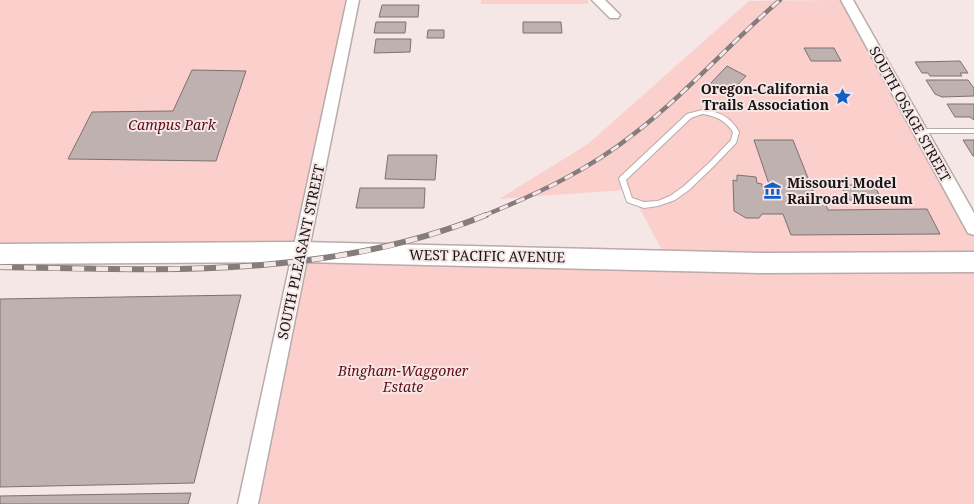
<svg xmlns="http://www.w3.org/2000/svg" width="974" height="504" font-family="'Noto Serif',serif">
  <rect width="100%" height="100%" fill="#f5e7e6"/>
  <path fill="#facfcc" d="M0,0H353L302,252L665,256L638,205L625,190L499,199L588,144L749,1L847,0L974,228V504H248L302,252L0,250Z
    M481,0H588V4H481Z"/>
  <path fill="#beb1b0" stroke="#7d7170" d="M382,5H419L418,17H379Z
    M376,22H406L405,33H374Z
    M523,22H561L562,33H523Z
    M428,30H444V38H427Z
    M376,39H411L410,52L374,53Z
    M804,48H834L841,61H811Z
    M960,61L968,73H960L962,76H930L928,73H922L915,62Z
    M727,66L746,76L729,94L710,84Z
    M192,70L246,71L216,161L68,159L92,112L173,111Z
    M926,80H968L974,88V96L942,97L935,94Z
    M947,104H974V120L970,117H955Z
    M754,140H793L815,196H822L828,210L927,209L940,234L791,235L783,214H762L759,218H746L734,211L733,180L737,181V175L756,177L757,183L762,184V187H770Z
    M963,140H974V156H973Z
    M388,155H437L435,180L385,179Z
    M841,185H874L882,200H848Z
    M360,188H425L424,208H356Z
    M241,295L194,483L0,487V299Z
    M191,493L188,504H0V496Z"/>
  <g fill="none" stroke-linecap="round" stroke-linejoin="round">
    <defs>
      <path id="lane" d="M702,110C719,111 731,117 739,132L736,143L714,166L689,190L675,200L658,206L644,208L627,202L619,179L620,177L687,114ZM702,114C716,116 725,120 733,132L731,140L710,162L684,186L670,196L658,201L644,202L632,198L626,180L691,118Z
        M918,129H974V133H920L917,131Z"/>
      <path id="street" d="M347,0H359L258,504H238Z
        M592,0H605L620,15L618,18H610Z
        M841,0H853L974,213V235L968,233Z"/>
      <path id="secondary" d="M302,242L761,253L974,252V272L761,273L302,262L0,264V244Z"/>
    </defs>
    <use href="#lane" stroke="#b8abaa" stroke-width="2"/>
    <use href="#street" stroke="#b8abaa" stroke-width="3"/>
    <use href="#secondary" stroke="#b8abaa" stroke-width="3"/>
    <use href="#lane" fill="#fff" fill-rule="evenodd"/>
    <use href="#street" fill="#fff" fill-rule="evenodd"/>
    <use href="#secondary" fill="#fff" fill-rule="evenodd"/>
    <defs>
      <path id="rail-far1" d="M483,216C537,194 589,170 635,133C687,93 730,43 780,0"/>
      <path id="rail" d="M0,267C166,270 328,279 486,215"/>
    </defs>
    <use href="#rail-far1" stroke="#857c7c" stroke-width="4.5"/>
    <use href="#rail" stroke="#857c7c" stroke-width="6"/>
    <use href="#rail-far1" stroke="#f5e7e6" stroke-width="3" stroke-dasharray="9" stroke-linecap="butt"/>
    <use href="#rail" stroke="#f5e7e6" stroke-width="4.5" stroke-dasharray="12" stroke-linecap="butt"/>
  </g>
  <defs>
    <symbol id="sight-bare" viewBox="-9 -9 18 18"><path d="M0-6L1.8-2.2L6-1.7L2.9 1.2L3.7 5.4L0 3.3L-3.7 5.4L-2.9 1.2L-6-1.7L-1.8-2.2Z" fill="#125fc9" stroke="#f5e7e6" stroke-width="2.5" paint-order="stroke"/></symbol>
    <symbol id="museum-bare" viewBox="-9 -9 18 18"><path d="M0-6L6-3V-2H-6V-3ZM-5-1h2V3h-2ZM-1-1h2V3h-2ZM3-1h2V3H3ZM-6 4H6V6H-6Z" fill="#125fc9" stroke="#f5e7e6" stroke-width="2.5" paint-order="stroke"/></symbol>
  </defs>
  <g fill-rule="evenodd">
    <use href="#sight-bare" x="830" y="84" width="25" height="25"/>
    <use href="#museum-bare" x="760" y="178" width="25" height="25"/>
  </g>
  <g text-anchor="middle" stroke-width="4" stroke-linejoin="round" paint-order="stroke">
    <g font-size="14" font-weight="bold" fill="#191414" stroke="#f5e7e6" text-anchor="end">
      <text x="829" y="94">Oregon-California<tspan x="829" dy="16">Trails Association</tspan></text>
      <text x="787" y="188" text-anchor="start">Missouri Model<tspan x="787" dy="16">Railroad Museum</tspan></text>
    </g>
    <g font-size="14" fill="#191414" stroke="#f5e7e6">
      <text transform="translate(910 114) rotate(61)" y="5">SOUTH OSAGE STREET</text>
      <text transform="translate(301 252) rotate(-78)" y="5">SOUTH PLEASANT STREET</text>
      <text transform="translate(487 256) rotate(1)" y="5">WEST PACIFIC AVENUE</text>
    </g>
    <g font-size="14" font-style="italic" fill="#600a12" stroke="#f5e7e6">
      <text x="172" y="130">Campus Park</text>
      <text x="403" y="376">Bingham-Waggoner<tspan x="403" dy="16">Estate</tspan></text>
    </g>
  </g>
</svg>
